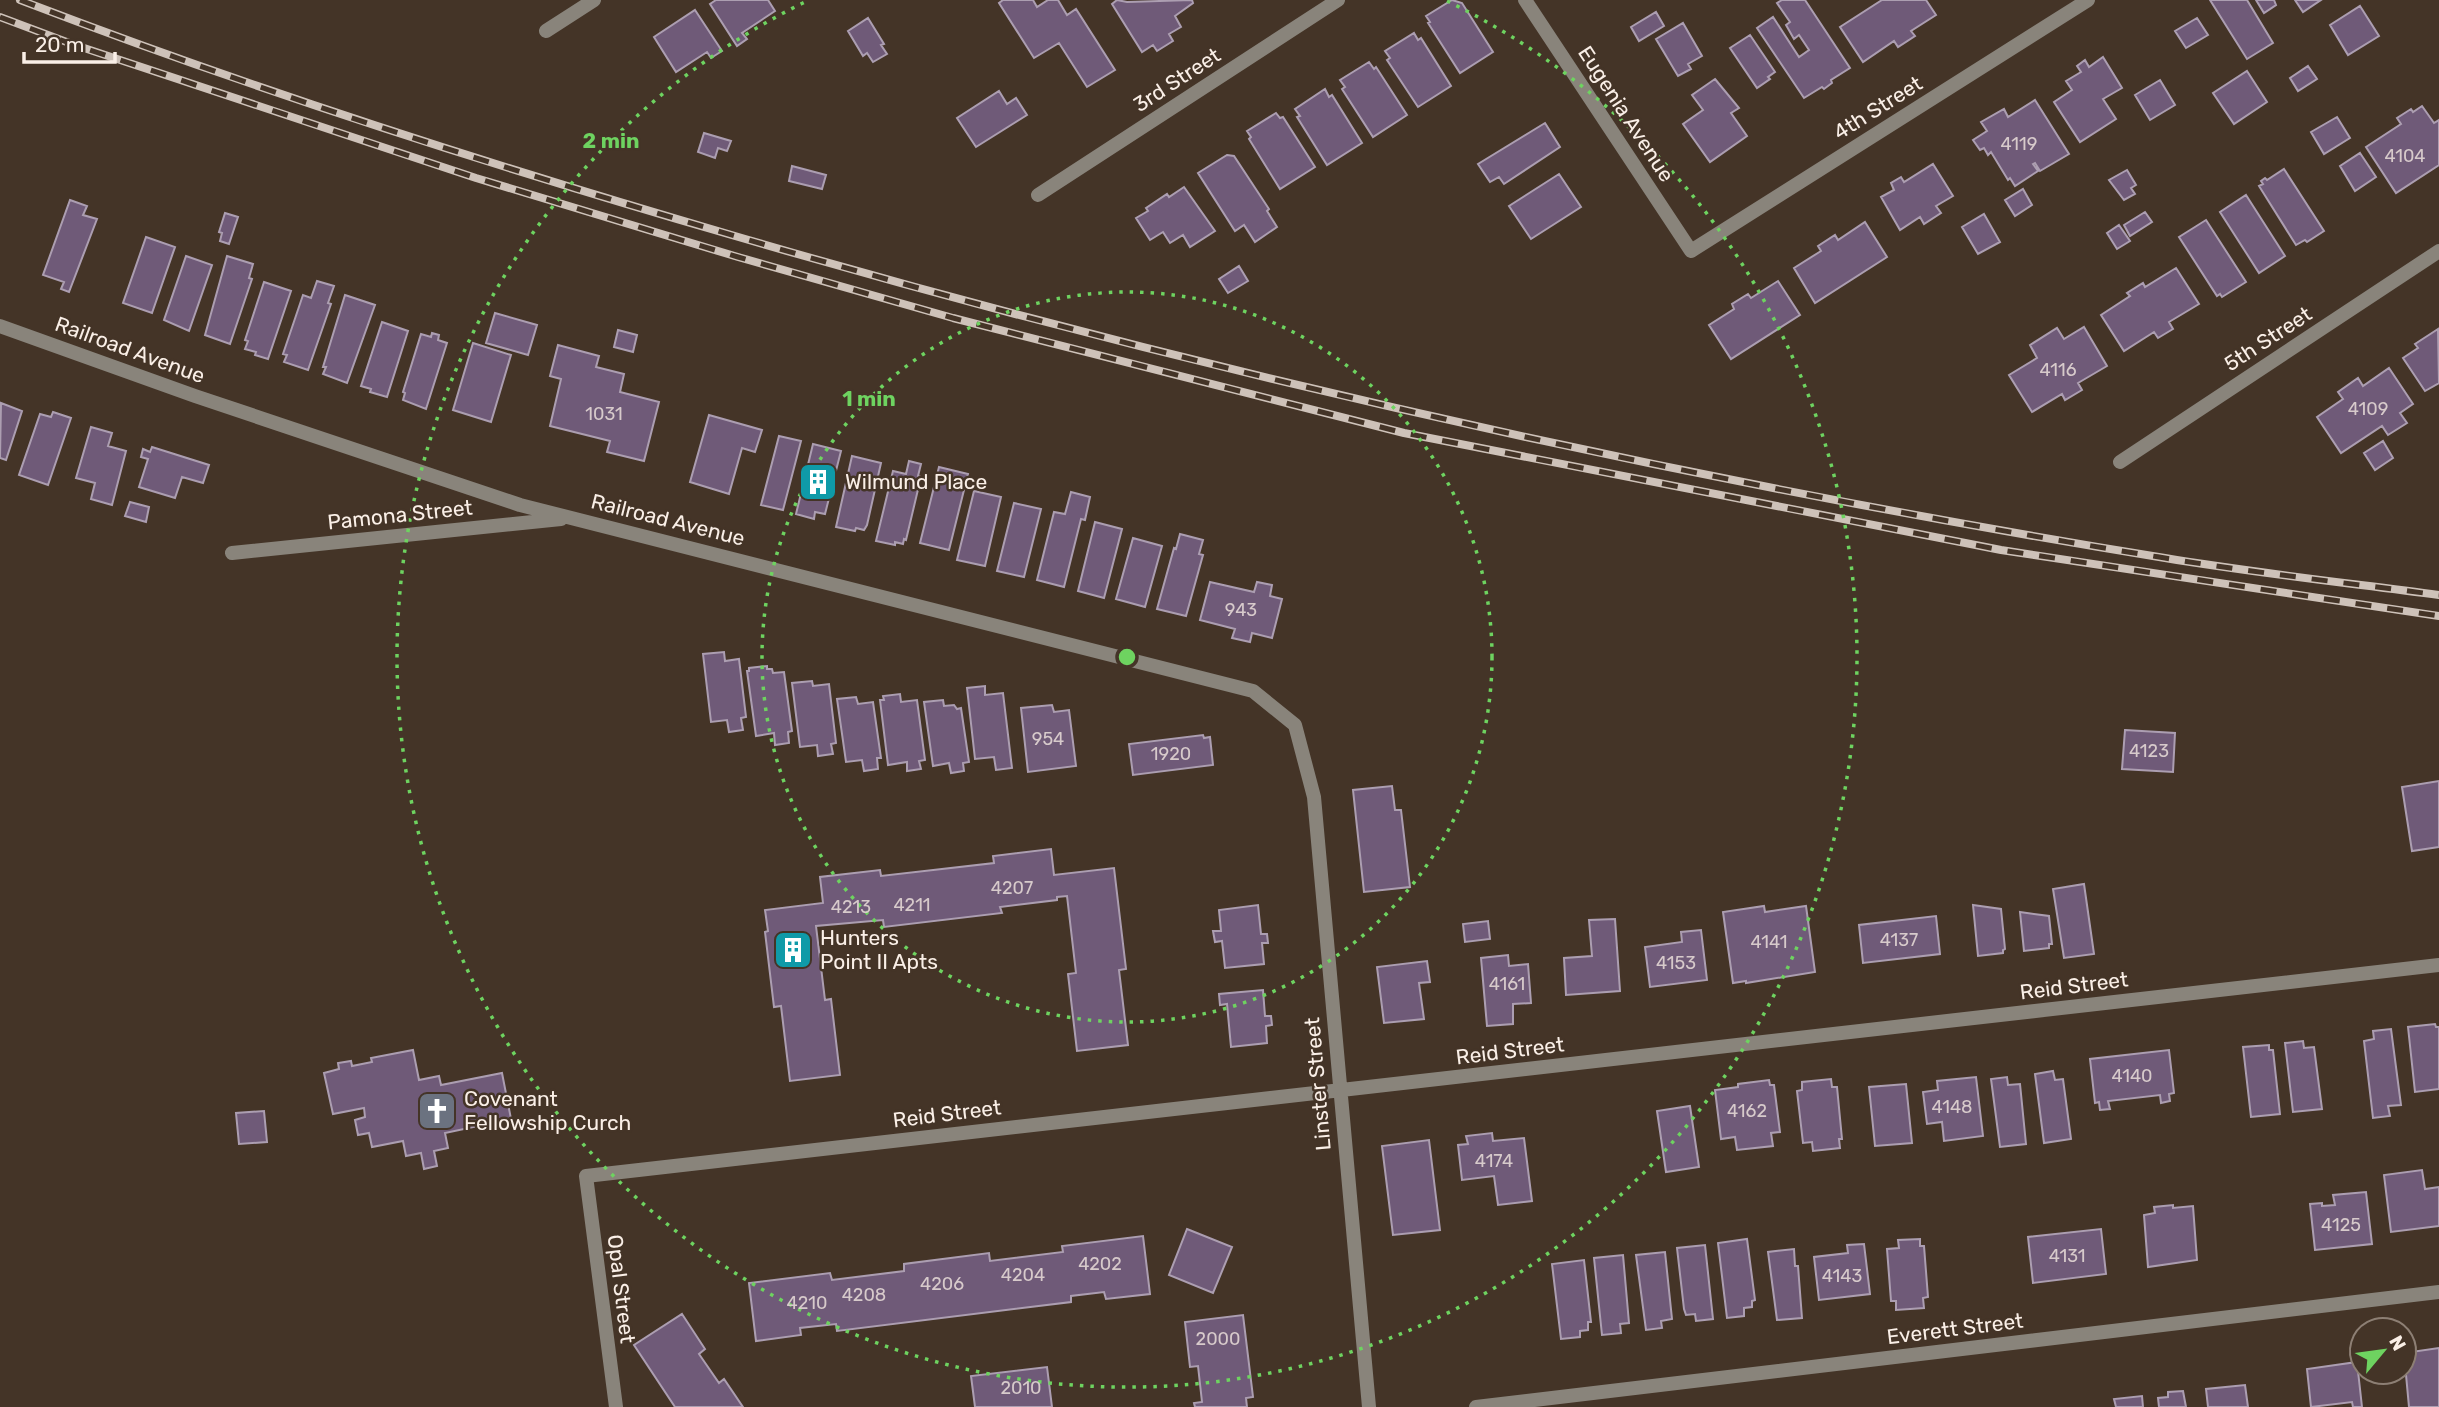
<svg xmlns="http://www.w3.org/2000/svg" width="2439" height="1407" font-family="Rubik,sans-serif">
  <rect width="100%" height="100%" fill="#443427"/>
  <path fill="#6f5a78" stroke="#ac9eb1" stroke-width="2" d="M716,0H768L775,11L742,33L747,39L737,46L710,4Z
    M1003,0H1033L1037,7L1048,0H1058L1067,15L1076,9L1115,70L1087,87L1059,43L1034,58L999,3Z
    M1117,0L1127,2L1192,0L1193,3L1175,16L1181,27L1169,34L1173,41L1157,51L1153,45L1142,52L1112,4Z
    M1452,0L1462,3L1493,52L1460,73L1428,23L1430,22L1426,16Z
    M1782,0H1805L1850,68L1831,80L1832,83L1824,89L1822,87L1804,98L1757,28L1773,17L1799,57L1809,50L1799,35L1794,39L1786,25L1790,22L1777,3Z
    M1882,0H1926L1936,15L1911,31L1915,36L1898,47L1894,41L1863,62L1840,27Z
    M2210,0H2247L2273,43L2247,59Z
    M2256,0H2274L2276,5L2264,13Z
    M2295,0H2321L2303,12Z
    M2360,6L2379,36L2348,55L2330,25Z
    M695,10L722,51L711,58L707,52L676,72L654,37Z
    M1656,12L1664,26L1639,41L1631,27Z
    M868,18L884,44L881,45L887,54L873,62L867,53L863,56L848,31Z
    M2197,18L2208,35L2186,48L2175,31Z
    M1683,23L1702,56L1688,64L1691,69L1678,76L1656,39Z
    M1414,33L1418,40L1421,38L1451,86L1418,107L1387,60L1390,58L1385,51Z
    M1750,35L1775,72L1768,77L1770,79L1757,88L1730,48Z
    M2103,57L2122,88L2103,99L2116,119L2080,142L2054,102L2072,90L2066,81L2081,72L2077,66L2085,60L2089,67Z
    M1369,62L1374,69L1376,67L1407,115L1373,137L1342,89L1345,87L1340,80Z
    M2308,66L2317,79L2298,91L2290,78Z
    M2247,71L2267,102L2234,124L2213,93Z
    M1715,79L1739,108L1731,113L1747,136L1710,162L1683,124L1703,110L1692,95Z
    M2160,80L2175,105L2150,120L2135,95Z
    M1325,89L1329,97L1332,95L1362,143L1327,165L1297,117L1300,116L1295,109Z
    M999,91L1007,104L1016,98L1027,115L976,147L957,118Z
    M2035,100L2069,154L2040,171L2035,163L2033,164L2038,171L2015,186L2010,178L2008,180L1991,152L1988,155L1984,148L1980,150L1973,140L1987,131L1981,122L2004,109L2008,117Z
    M2422,106L2434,123L2439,120V165L2396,193L2366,147L2401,124L2397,118L2411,109L2413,112Z
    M1276,113L1280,118L1283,117L1315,167L1280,189L1249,139L1251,137L1247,131Z
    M2337,117L2350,138L2324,154L2311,132Z
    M1545,123L1560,147L1504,184L1499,177L1490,182L1478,164Z
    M704,133L731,141L727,151L718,148L715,158L698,152Z
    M2360,153L2376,177L2355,191L2340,166Z
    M1227,155L1234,156L1269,209L1267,211L1277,227L1255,242L1244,225L1235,231L1198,173Z
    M1933,164L1953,196L1936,206L1941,213L1924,224L1920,217L1900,230L1881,197L1894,190L1891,183L1901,177L1904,182Z
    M792,166L826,175L822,189L789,181Z
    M2284,169L2324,231L2307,242L2305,240L2296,245L2259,186L2263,184L2261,181L2265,178L2267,180Z
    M2127,170L2136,185L2131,188L2135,194L2124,200L2109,180Z
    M1559,174L1581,207L1531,239L1509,206Z
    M1184,187L1215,231L1190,247L1183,235L1170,243L1163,232L1150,240L1136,218L1148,211L1146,208L1167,194L1169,197Z
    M2023,189L2032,205L2015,216L2005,200Z
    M2246,195L2285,256L2259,273L2220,212Z
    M70,200L87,206L83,215L97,219L69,292L61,289L64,282L43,275Z
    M2145,212L2152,222L2130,236L2124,225Z
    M225,213L238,217L229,244L220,241L222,233L219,232Z
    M1984,214L2000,242L1978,254L1962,227Z
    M2206,220L2246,282L2222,297L2220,294L2217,296L2179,237Z
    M1865,222L1887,257L1815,303L1794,268L1821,251L1818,246L1835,235L1838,240Z
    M2119,225L2130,241L2117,249L2107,233Z
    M146,237L175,247L152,313L123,303Z
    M186,256L212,265L189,331L164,320Z
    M227,256L253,264L249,278L252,279L230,344L205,335Z
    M1239,266L1248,281L1228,293L1219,279Z
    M2176,268L2199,304L2169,322L2173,329L2158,338L2154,332L2124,351L2101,315L2130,296L2127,293L2143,283L2145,287Z
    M317,281L334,286L328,303L331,304L308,370L284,362L287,355L283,354L303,295L311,298Z
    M1778,281L1800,315L1731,359L1709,325L1734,309L1732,304L1748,294L1751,298Z
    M264,282L291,291L268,359L255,355L256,352L245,349L248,341L245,340Z
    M345,295L375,305L347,383L323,374L326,367H323Z
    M495,313L537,325L528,355L486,343Z
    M382,322L408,331L387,397L370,392L371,389L361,386Z
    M2084,327L2107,366L2078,383L2082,390L2065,400L2062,394L2032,412L2009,375L2037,358L2030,345L2057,328L2064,339Z
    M2438,329L2439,383L2425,391L2403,358L2418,348L2415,344Z
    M618,330L637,335L633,352L614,347Z
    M432,333L439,335L438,340L447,343L426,409L403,400L405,393L403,392L421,334L431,337Z
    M473,343L511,355L491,422L453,410Z
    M558,345L599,356L596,367L624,374L620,392L659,402L644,461L607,452L610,441L550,426L561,379L550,376Z
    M2389,368L2413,404L2400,413L2407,423L2388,435L2382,426L2341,453L2317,417L2343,399L2338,392L2358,378L2363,386Z
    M1,403L22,411L6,460L0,458Z
    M53,412L71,418L48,485L19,475L40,414L51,417Z
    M709,415L762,430L755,452L742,448L729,494L690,482Z
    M91,427L112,433L108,446L126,451L112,505L91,499L95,483L76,478Z
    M779,436L801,441L783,510L761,505Z
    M2383,441L2393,458L2375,470L2364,453Z
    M813,444L841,451L825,514L815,512L814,519L796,514Z
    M152,447L209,465L203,483L182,477L175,498L139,487L148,459L141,457L143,449L150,452Z
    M852,456L881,463L867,525L864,530L856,528L855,531L836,527Z
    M909,461L921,464L918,476L921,477L906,540L904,539L903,544L895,542V545L876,541L893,471L906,474Z
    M939,467L968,474L949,550L920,543Z
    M974,491L1001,497L985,566L957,560Z
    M1071,492L1090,497L1085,520L1081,519L1064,587L1037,580L1054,512L1065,514Z
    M130,502L149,507L146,522L125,516Z
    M1014,503L1041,509L1024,577L997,571Z
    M1095,522L1122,529L1104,598L1078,591Z
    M1180,534L1203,540L1199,554L1203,555L1186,616L1157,609L1174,548L1176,549Z
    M1133,538L1162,546L1145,607L1116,599Z
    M1210,582L1254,592L1257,582L1272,585L1270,596L1282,599L1272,638L1252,633L1250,642L1232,638L1235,629L1200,620Z
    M724,652L725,661L739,659L746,717L741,718L743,730L729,732L727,720L711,722L703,654Z
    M767,666V669H772L773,673L784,672L792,731L788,732L789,743L775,745L774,733L756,736L747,671H749V668Z
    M812,681L813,686L829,684L836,743L831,744L833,754L818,756L817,745L800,747L792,683Z
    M985,686V695L1003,693L1012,768L996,770L994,757L975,759L967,688Z
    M900,694L901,702L917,700L925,760L919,761L921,769L907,771V762L888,765L880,700H884L883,696Z
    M856,697L858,704L873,702L881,758H877L878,769L864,771L862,760L846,762L837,699Z
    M943,700L944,706L954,705L957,709L961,708L969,762L963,763L964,771L951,773L949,763L933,766L924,702Z
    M1052,705L1054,712L1069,710L1076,766L1028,772L1021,708Z
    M2125,730L2175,733L2173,772L2122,769Z
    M1203,735L1204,738L1210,737L1213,765L1133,775L1129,744Z
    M2439,781V847L2412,851L2402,787Z
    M1392,786L1395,810H1401L1410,887L1364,892L1353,790Z
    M1051,849L1054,875L1114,868L1126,969L1119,970L1128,1045L1077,1051L1068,974L1076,973L1067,896L1057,897V900L1000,907L1002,913L884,927L883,920L816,926L825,1000L831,999L840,1075L790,1081L781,1006L774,1007L765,932L768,931L765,910L823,903L820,877L880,870L881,876L994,863L993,856Z
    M2084,884L2094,954L2064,958L2053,889Z
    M1258,905L1261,934H1267L1268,943H1262L1264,964L1225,968L1222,941L1215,942L1213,931H1221L1219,910Z
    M1973,905L2001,909L2005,949L2003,950V953L1978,956Z
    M1764,906L1765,912L1806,906L1815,972L1746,983V981L1733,983L1723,912Z
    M2020,912L2049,916L2052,944H2049V948L2024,951Z
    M1936,916L1940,954L1863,963L1859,925Z
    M1615,919L1620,991L1566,995L1564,958L1592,956L1589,920Z
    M1488,921L1490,939L1465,942L1463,924Z
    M1701,930L1707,980L1650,987L1645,947L1682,942L1681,932Z
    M1508,955L1509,966L1528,964L1531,1003L1513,1004V1024L1487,1026L1481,958Z
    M1427,961L1430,982L1419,983L1424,1019L1384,1023L1377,967Z
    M1263,990L1265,1016H1271L1272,1025L1266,1026L1267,1043L1231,1047L1227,1004L1220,1005L1219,994Z
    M2435,1024L2436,1027H2439V1089L2415,1092L2408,1027Z
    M2391,1029L2401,1105L2388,1106L2390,1116L2373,1118L2364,1041L2374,1039L2373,1031Z
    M2303,1041L2304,1048L2314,1047L2322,1109L2293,1112L2285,1043Z
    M2269,1045V1050H2273L2280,1114L2251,1117L2243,1047Z
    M413,1050L419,1080L439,1076L441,1085L502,1073L511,1119L445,1133L448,1148L434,1151L437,1166L424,1169L421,1153L406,1156L403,1141L372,1147L369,1133L358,1135L355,1120L365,1117L364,1108L333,1114L324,1073L339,1069L338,1063L351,1061L352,1066L372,1062L371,1058Z
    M2169,1050L2174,1093L2169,1094L2170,1101L2161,1103L2160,1095L2108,1101L2110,1109L2100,1110L2099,1102L2095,1103L2090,1059Z
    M2053,1071L2055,1080L2063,1079L2071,1139L2044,1143L2035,1074Z
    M1976,1077L1983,1136L1944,1141L1942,1122L1927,1124L1923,1092L1938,1090L1937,1081Z
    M2007,1077L2008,1085L2020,1084L2026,1144L2000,1147L1991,1079Z
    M1831,1079L1832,1087H1837L1842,1139H1839L1840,1148L1813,1151L1812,1142L1803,1143L1797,1091L1802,1090V1082Z
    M1769,1080L1770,1085H1774L1780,1132L1771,1133L1773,1146L1737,1150L1735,1137L1721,1139L1715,1090L1738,1087V1084Z
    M1906,1084L1912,1143L1875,1146L1869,1087Z
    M1690,1106L1699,1167L1666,1172L1657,1111Z
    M264,1111L267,1142L239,1144L236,1113Z
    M1492,1133L1493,1141L1524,1138L1532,1201L1498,1205L1494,1176L1462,1180L1458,1145L1468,1144L1466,1136Z
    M1429,1140L1440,1230L1393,1235L1382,1146Z
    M2422,1170L2425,1189L2439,1187V1226L2391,1232L2384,1175Z
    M2366,1192L2372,1244L2315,1250L2310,1204L2322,1203V1206L2335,1205L2333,1195Z
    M2173,1205V1208L2193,1206L2197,1260L2148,1267L2144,1215L2155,1213L2154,1207Z
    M1187,1229L1232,1247L1213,1293L1169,1275Z
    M2101,1229L2106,1274L2033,1283L2028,1237Z
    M1143,1236L1150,1294L1106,1299L1104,1292L1071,1296V1302L837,1331L836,1324L800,1328L801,1335L756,1341L749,1283L830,1273L832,1280L904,1271V1264L989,1253L990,1261L1063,1252L1062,1246Z
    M1747,1239L1755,1300L1752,1301V1307L1744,1308V1316L1727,1318L1718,1243Z
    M1920,1239V1246H1924L1928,1297L1923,1298L1924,1308L1896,1310V1301H1891L1887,1249L1899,1248L1898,1240Z
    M1864,1244L1870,1294L1819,1300L1814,1257L1848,1253L1847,1245Z
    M1705,1245L1713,1319L1696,1321L1695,1314L1686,1315L1684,1309L1677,1248Z
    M1794,1249L1795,1266H1798L1802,1318L1777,1320L1768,1252Z
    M1665,1252L1672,1319L1661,1321L1662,1328L1646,1330L1636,1255Z
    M1623,1255L1629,1323L1620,1324L1621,1333L1602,1335L1594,1258Z
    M1584,1260L1591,1322H1588V1330L1580,1331V1337L1561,1339L1552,1264Z
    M682,1314L705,1349L699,1354L719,1383L724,1379L743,1407H675L634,1345Z
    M1243,1315L1253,1397L1246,1398L1247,1407H1195L1194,1403L1202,1402L1198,1366L1190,1367L1185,1322Z
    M2439,1348V1407H2409L2404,1353Z
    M2357,1362L2362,1407H2353L2352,1402L2311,1407L2307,1369Z
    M1047,1367L1052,1407H975L971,1376Z
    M2245,1385L2248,1407H2208L2206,1389Z
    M2183,1391L2186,1407H2159L2158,1398L2168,1397V1392Z
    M2142,1396L2143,1407H2116L2114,1399Z"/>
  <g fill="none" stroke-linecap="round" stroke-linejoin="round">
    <path stroke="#89847b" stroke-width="14" d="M1525,0L1691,251L2088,0
      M546,31L594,0
      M1038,195L1338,0
      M0,326L195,396L520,505L1253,691L1295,725L1314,797L1369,1407
      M2120,462L2439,251
      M232,553L561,519
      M616,1407L586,1176L2439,965
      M1476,1407L2439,1292"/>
    <defs>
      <path id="rail" d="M20,0C255,90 494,166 735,236C1204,373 1683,480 2165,558C2256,573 2348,583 2439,595
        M0,17L72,44L476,178L738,257L953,318L1404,433L2001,550L2439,616"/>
    </defs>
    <use href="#rail" stroke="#cec2b9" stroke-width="8"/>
    <use href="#rail" stroke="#443427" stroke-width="5" stroke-dasharray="16" stroke-linecap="butt"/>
  </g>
  <g fill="none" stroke="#6ed360" stroke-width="3.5" stroke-dasharray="3.5 7">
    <circle cx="1127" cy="657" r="365"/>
    <path d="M1447 1A730 730 0 1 1 807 1"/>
  </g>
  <defs>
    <symbol id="building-square" viewBox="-11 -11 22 22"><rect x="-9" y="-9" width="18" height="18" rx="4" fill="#0f9aa8" stroke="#443427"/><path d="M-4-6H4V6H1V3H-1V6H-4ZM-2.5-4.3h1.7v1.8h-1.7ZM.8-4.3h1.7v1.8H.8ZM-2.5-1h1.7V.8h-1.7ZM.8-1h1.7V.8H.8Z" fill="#fff"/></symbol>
    <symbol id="church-square" viewBox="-11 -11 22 22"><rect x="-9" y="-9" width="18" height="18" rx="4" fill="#6b7280" stroke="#443427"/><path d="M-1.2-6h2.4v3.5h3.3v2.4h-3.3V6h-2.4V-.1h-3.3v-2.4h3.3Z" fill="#fff"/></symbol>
  </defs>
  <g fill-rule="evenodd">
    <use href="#building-square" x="796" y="460" width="44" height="44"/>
    <use href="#building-square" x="771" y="928" width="44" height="44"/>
    <use href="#church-square" x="415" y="1089" width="44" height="44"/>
  </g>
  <g text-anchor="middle" stroke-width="5" stroke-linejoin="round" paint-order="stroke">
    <g font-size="18" fill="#d7cacb">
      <text x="2019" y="150">4119</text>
      <text x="2405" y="162">4104</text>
      <text x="2058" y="376">4116</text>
      <text x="2368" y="415">4109</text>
      <text x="604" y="420">1031</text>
      <text x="1241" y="616">943</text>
      <text x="1048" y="745">954</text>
      <text x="2149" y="757">4123</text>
      <text x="1171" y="760">1920</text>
      <text x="1012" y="894">4207</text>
      <text x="912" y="911">4211</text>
      <text x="851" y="913">4213</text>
      <text x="1899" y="946">4137</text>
      <text x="1769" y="948">4141</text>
      <text x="1676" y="969">4153</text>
      <text x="1507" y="990">4161</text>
      <text x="2132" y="1082">4140</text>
      <text x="1952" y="1113">4148</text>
      <text x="1747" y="1117">4162</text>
      <text x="1494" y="1167">4174</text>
      <text x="2341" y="1231">4125</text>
      <text x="2067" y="1262">4131</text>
      <text x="1100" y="1270">4202</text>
      <text x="1023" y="1281">4204</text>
      <text x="1842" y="1282">4143</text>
      <text x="942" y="1290">4206</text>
      <text x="864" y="1301">4208</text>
      <text x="807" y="1309">4210</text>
      <text x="1218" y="1345">2000</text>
      <text x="1021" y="1394">2010</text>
    </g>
    <g font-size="21" fill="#faefe7" stroke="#443427">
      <text transform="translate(1177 80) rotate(-33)" y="7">3rd Street</text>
      <text transform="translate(1878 108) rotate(-32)" y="7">4th Street</text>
      <text transform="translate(1626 114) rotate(57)" y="7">Eugenia Avenue</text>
      <text transform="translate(2268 339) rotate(-33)" y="7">5th Street</text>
      <text transform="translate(130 350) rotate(20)" y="7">Railroad Avenue</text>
      <text transform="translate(400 515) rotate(-6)" y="7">Pamona Street</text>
      <text transform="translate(668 520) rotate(14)" y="7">Railroad Avenue</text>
      <text transform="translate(2074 986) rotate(-7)" y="7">Reid Street</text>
      <text transform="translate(1510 1051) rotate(-7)" y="7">Reid Street</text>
      <text transform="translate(1318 1084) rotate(-95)" y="7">Linster Street</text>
      <text transform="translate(947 1114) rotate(-7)" y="7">Reid Street</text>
      <text transform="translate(621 1289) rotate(83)" y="7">Opal Street</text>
      <text transform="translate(1955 1329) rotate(-7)" y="7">Everett Street</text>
    </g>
    <g font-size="21" fill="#faefe7" stroke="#443427" text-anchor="start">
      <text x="845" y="489">Wilmund Place</text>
      <text x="820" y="945">Hunters<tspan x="820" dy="24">Point II Apts</tspan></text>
      <text x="464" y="1106">Covenant<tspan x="464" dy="24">Fellowship Curch</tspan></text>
    </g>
  </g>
  <circle cx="1127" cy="657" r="10" fill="#6ed360" stroke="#443427" stroke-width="3.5"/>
  <g font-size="21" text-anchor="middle" font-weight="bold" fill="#6ed360" stroke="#443427" stroke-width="5" stroke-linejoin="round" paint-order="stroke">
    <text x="611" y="148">2 min</text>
    <text x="869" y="406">1 min</text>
  </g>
  <g transform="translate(2383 1351) rotate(61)"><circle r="33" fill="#443427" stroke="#8d7f74" stroke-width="2"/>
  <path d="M0-5L12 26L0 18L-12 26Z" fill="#6ed360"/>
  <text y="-10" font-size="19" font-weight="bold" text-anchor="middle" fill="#faefe7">N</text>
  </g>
  <path d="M24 52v10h91v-10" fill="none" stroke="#faefe7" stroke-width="3.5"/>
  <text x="35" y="52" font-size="21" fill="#faefe7" stroke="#443427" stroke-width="5" paint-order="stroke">20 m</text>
</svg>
